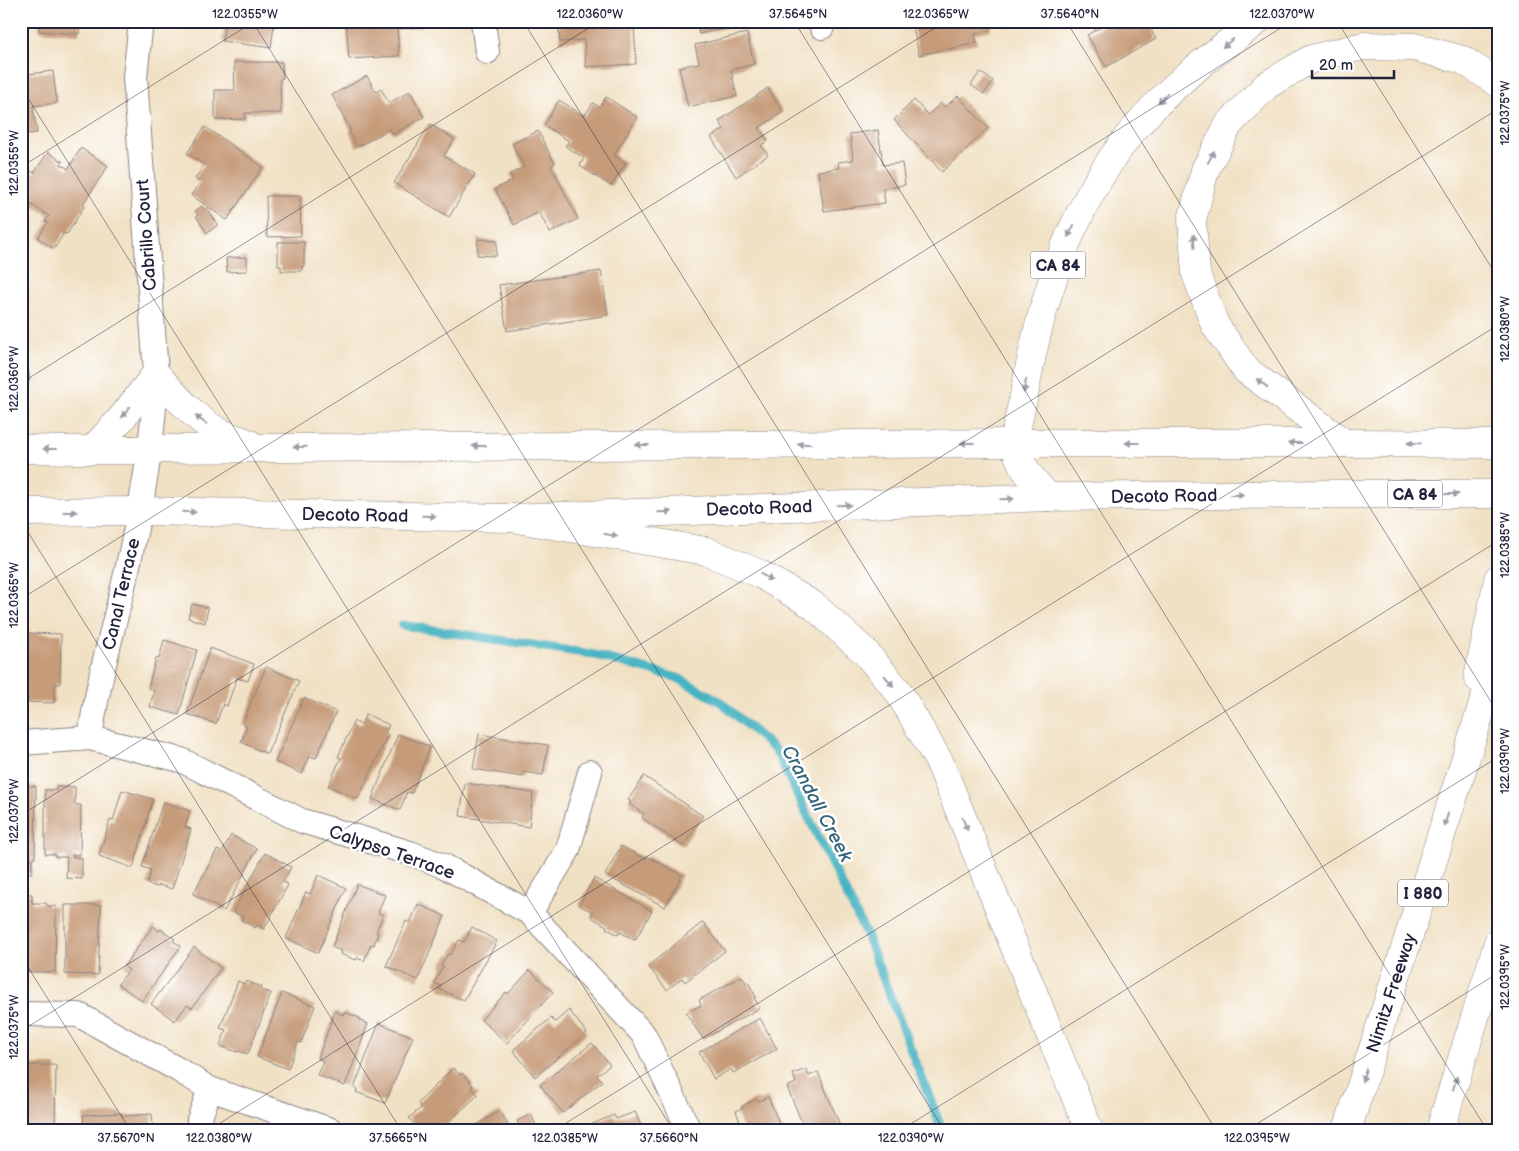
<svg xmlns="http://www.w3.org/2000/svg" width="1519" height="1151" font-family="'Balsamiq Sans',sans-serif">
  <rect width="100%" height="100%" fill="#fff"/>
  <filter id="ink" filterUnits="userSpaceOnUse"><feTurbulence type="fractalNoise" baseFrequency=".02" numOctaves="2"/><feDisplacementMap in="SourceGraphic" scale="10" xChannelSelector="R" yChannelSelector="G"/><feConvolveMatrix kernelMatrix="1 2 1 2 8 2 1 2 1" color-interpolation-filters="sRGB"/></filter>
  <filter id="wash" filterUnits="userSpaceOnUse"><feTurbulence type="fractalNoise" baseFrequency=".0096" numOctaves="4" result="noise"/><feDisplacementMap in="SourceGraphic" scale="20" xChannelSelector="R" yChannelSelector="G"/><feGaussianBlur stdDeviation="1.12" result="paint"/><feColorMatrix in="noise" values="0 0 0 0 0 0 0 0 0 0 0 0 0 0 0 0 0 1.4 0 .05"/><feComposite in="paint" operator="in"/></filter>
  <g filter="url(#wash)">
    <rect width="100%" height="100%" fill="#f1e1c4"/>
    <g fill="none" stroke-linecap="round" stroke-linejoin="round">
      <path stroke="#46b3c2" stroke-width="9" d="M402,625L591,654L678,678L721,702L776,751L866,934L942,1130"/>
    </g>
    <g id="blocks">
      <path fill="#c69b79" d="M40,21H80L79,34L39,31Z
        M225,21H269L268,25H274L271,48L222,41Z
        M346,21H422V27L397,29L399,56L349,59Z
        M558,21H619V23L634,22L636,64L586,67L584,40L560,42Z
        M696,21H735L736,26L699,34Z
        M917,21H989L991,30L975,34L977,43L919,55L913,27L918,26Z
        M1111,21H1146L1156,39L1106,67L1087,35Z
        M747,33L754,64L731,70L737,96L688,107L679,67L699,63L695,45Z
        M234,62H282L283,78L280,79L281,113H245V119L215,120V90H235Z
        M53,71L57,103L33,106L37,133L21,135V75Z
        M980,72L993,81L984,94L971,85Z
        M367,76L376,92L381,89L389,103L410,91L424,117L393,134L390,129L357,147L349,132L351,131L332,95Z
        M768,88L783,112L759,128L768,141L761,145L768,155L736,177L711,137L724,129L719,121Z
        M958,96L988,128L942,172L894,120L914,100L928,115L941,103L945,107Z
        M606,97L637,117L614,155L626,163L611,186L580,166L584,158L565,146L569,141L544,125L559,100L584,116L593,103L599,107Z
        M430,124L454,139L444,156L475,174L449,217L394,183Z
        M205,127L263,167L227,220L191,195L200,182L195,179L204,165L187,153Z
        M878,130L883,165L902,163L905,185L883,188L885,203L824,211L818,171L839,168L838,162L853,160L850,134Z
        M538,131L555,164L551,166L578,219L550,233L539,212L514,225L495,189L513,180L510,174L524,167L512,144Z
        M81,148L108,166L83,204L85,205L67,234L64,233L54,249L38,238L48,222L45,221L49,216L21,198V176L27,168L34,173L48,152L63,162L61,164L68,169Z
        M266,196H300L301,236L267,237Z
        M202,206L205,210L207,208L218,225L207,233L196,216L198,215L195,211Z
        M478,239L497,241L496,256L477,255Z
        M278,242H304V266H302V271H281V266H278Z
        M247,257V271L227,272L226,258Z
        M601,271L608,315L507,331L499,285Z
        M21,346H24L30,381L21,383Z
        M192,604L208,608L205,623L188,618Z
        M26,633L61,634L60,684H55L54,703L24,702Z
        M164,640L197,650L179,715L150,707L154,690L148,688L156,658L159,659Z
        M210,648L254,664L248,681L237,678L227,706L223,704L216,724L187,714Z
        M266,667L299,681L267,754L241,742L247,726L242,724Z
        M304,698L336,712L316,758L310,756L302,774L275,762Z
        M366,714L389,725L385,733L388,735L358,799L328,786L341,758L338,757L354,721L361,725Z
        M398,734L430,747L412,793L407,792L400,810L372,799Z
        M479,734L548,745L543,775L524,772L523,777L473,769Z
        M644,776L703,816L683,846L642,818L644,814L629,804L631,802L628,800Z
        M465,783L533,793L529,827L460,816Z
        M21,786H36L35,858H32V873H21Z
        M56,787H75V805H81L80,855H72V857L82,858V879L66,878L67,857H55V854H45V790H57Z
        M122,790L153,799L133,868L99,856L110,820L113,821Z
        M163,802L190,811L185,827L191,829L172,889L159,885L158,887L147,884L151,870L142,867Z
        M231,835L257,849L224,911L193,894L217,850L222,852Z
        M621,846L646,859L647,856L682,875L665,907L605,875Z
        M265,853L291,867L283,882L288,885L264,929L257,925L256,928L241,920L243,917L233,912Z
        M318,875L346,888L318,953L286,938L306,892L310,894Z
        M594,878L652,911L635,940L620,932L618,935L606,928L607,926L591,917L593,912L579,905Z
        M357,884L385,895L378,913L383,915L376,932L378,933L374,945L371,944L364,961L357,958L356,960L340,954L341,951L332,947Z
        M22,894H32V903H46L47,906H56L55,972H25L26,956L21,955Z
        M418,904L445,916L418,980L386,966L406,921L410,923Z
        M65,905H101L98,975L65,974Z
        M703,922L725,951L685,982L682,978L667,990L648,966Z
        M153,926L159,931L161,929L175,939L173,941L181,946L142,1001L118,984L129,970L124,966Z
        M472,927L497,941L464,1000L439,989L441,986L434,983L443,967L441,965L448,954L450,955L459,940L464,942Z
        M194,947L221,968L192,1008L187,1005L175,1021L151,1004Z
        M530,970L553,992L507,1043L481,1020L506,992L508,994Z
        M742,976L746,983L748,982L756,997L754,998L760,1008L703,1039L686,1013L701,1005L699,1000Z
        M238,981L245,984L246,981L262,987L261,990L271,993L248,1054L238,1051L237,1052L220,1046L226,1030L220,1028Z
        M282,993L315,1006L301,1043L298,1042L288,1069L257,1057Z
        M569,1010L587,1033L535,1077L513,1050L551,1018L555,1022Z
        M335,1011L343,1015L344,1012L360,1018L359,1020L368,1024L345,1086L317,1075L323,1061L318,1058Z
        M760,1018L777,1049L733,1073L731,1069L714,1079L699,1052Z
        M379,1023L413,1037L385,1103L356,1092L357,1089L354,1088Z
        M592,1043L610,1065L597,1075L602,1081L563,1113L540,1085Z
        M23,1065H56L55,1130H21Z
        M453,1068L460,1075L462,1073L473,1085L471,1087L478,1095L440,1130H419L409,1118L421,1108L418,1103Z
        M806,1069L809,1076L818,1072L842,1130H805L787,1087L796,1083L793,1074Z
        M768,1097L782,1130H743L736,1111L743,1108L742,1106L757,1099L759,1101Z
        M500,1111L511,1130H468Z
        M635,1112L643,1130H578L614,1115L616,1119Z
        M122,1113V1116L152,1114L153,1130H84L83,1115Z
        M531,1114L538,1130H521L517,1121Z"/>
    </g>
  </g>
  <g filter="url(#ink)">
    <use href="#blocks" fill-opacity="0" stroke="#8a8280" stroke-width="1"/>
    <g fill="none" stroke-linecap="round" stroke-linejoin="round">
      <defs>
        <path id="minor" d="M483,21L487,52
          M821,21L822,27
          M90,738C98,678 116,620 129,561C143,499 154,437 156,374L135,77L141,21
          M21,743L90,738L181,760L302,821L410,853L446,867L530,913L644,1035L689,1130
          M530,913L568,850L590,772
          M21,1014L79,1015L177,1069L210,1089L331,1130
          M199,1130V1120L210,1089"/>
        <path id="primary" d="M21,449C64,449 108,452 151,449L1015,443
          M93,449L121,419L156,374C175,395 192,416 216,430C226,436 239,439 250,444
          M21,512L140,511L511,518L1048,497"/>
        <path id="trunk" d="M1015,443H1344L1498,444
          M1048,497L1333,494H1498"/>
        <path id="motorway" d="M1344,443L1246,370L1215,325L1196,274L1192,220L1205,170L1229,124L1267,85L1311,59L1363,46L1414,47L1463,60L1498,83
          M1048,497C1035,482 1017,464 1015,443C1015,431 1022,404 1025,391C1041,298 1071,208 1130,134C1167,88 1210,56 1257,21
          M511,518L706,551L760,574L813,605L865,652L898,691L940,763L1089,1130
          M1478,678L1498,579
          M1347,1130L1498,657
          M1440,1130L1498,943"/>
      </defs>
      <use href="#minor" stroke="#8a8280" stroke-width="26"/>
      <use href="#primary" stroke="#8a8280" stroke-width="29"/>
      <use href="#trunk" stroke="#8a8280" stroke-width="29"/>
      <use href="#motorway" stroke="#8a8280" stroke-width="29"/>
      <use href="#minor" stroke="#fff" stroke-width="24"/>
      <use href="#primary" stroke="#fff" stroke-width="28"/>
      <use href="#trunk" stroke="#fff" stroke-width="28"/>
      <use href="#motorway" stroke="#fff" stroke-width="28"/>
    </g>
    <defs><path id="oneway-solid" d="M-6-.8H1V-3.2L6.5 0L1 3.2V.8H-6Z" transform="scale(1.25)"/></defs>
    <g fill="#9c9ca7">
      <use href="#oneway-solid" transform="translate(1228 43) rotate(143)"/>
      <use href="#oneway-solid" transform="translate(1163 98) rotate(132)"/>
      <use href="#oneway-solid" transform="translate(1211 157) rotate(-62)"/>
      <use href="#oneway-solid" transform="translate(1071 231) rotate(117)"/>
      <use href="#oneway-solid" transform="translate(1194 241) rotate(-94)"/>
      <use href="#oneway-solid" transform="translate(1262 383) rotate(-142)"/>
      <use href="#oneway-solid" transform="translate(1025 386) rotate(100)"/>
      <use href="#oneway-solid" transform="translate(126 412) rotate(128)"/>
      <use href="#oneway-solid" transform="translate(201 420) rotate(-144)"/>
      <use href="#oneway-solid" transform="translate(967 443) rotate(180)"/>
      <use href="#oneway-solid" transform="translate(1132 443) rotate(180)"/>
      <use href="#oneway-solid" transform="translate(1295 443) rotate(180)"/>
      <use href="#oneway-solid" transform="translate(1414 443) rotate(-179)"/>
      <use href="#oneway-solid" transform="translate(804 444) rotate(180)"/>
      <use href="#oneway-solid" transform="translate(642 445) rotate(180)"/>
      <use href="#oneway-solid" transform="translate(479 446) rotate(180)"/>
      <use href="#oneway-solid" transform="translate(300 447) rotate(179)"/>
      <use href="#oneway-solid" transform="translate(50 449) rotate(180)"/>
      <use href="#oneway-solid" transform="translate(1452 494)"/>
      <use href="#oneway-solid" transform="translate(1237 495) rotate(-1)"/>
      <use href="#oneway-solid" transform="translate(1007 499) rotate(-2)"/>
      <use href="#oneway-solid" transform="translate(844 505) rotate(-2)"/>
      <use href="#oneway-solid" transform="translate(70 512)"/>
      <use href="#oneway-solid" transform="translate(189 512) rotate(1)"/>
      <use href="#oneway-solid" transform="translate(665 512) rotate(-2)"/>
      <use href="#oneway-solid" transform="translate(429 516) rotate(1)"/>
      <use href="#oneway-solid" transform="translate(611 535) rotate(10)"/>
      <use href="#oneway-solid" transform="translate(766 577) rotate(30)"/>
      <use href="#oneway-solid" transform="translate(889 681) rotate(50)"/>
      <use href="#oneway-solid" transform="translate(1446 820) rotate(108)"/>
      <use href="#oneway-solid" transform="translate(965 824) rotate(68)"/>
      <use href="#oneway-solid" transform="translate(1364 1075) rotate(108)"/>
      <use href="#oneway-solid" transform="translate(1455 1083) rotate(-73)"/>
    </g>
  </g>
  <path fill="none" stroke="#22223b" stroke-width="1" stroke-opacity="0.45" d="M252,21L944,1130M523,21L1216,1130M794,21L1487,1130M1066,21L1498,713M1337,21L1498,278M21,87L673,1130M21,167L255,21M21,383L600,21M21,521L401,1130M21,599L946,21M21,815L1292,21M21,956L130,1130M21,1031L1498,109M209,1130L1498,325M555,1130L1498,541M901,1130L1498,757M1247,1130L1498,973"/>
  <g text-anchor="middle" stroke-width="5" stroke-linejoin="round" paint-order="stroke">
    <g fill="#fff" stroke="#646476" stroke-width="1">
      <rect x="1030.5" y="251.5" width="55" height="27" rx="4"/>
      <rect x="1387.5" y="480.5" width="55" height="27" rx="4"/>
      <rect x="1398" y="879.5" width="50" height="27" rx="4"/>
    </g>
    <g font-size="16" font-weight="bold" fill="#22223b">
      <text x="1058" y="271">CA 84</text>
      <text x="1415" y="500">CA 84</text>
      <text x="1423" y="899">I 880</text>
    </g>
    <g font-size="18" fill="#22223b" stroke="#fff">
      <text transform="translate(146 235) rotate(-94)" y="6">Cabrillo Court</text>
      <text transform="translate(1164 496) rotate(-1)" y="6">Decoto Road</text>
      <text transform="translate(759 508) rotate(-2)" y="6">Decoto Road</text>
      <text transform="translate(355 515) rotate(1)" y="6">Decoto Road</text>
      <text transform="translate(121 594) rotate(-77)" y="6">Canal Terrace</text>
      <text transform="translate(392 852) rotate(19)" y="6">Calypso Terrace</text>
      <text transform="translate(1391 993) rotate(-72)" y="6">Nimitz Freeway</text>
    </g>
    <g font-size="19" font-style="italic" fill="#326378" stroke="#fff">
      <text transform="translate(818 803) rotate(62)" y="7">Crandall Creek</text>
    </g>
  </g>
  <rect width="1519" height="1151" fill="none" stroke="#fff" stroke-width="55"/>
  <path d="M1312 70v8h82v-8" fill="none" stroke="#22223b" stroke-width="2.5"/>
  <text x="1319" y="70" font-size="15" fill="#22223b" stroke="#ffffff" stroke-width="4" paint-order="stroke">20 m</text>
  <rect x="28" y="28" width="1464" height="1096" fill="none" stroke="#22223b" stroke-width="2"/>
  <g font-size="12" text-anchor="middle" fill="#22223b">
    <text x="245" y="18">122.0355°W</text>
    <text x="590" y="18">122.0360°W</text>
    <text x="798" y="18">37.5645°N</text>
    <text x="936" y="18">122.0365°W</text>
    <text x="1070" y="18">37.5640°N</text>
    <text x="1282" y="18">122.0370°W</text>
    <text transform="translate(1505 113) rotate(-90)" y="4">122.0375°W</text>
    <text transform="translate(14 163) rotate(-90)" y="4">122.0355°W</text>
    <text transform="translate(1505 329) rotate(-90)" y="4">122.0380°W</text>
    <text transform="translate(14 379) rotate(-90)" y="4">122.0360°W</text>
    <text transform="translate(1505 545) rotate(-90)" y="4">122.0385°W</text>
    <text transform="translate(14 595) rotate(-90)" y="4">122.0365°W</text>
    <text transform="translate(1505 761) rotate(-90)" y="4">122.0390°W</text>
    <text transform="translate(14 811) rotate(-90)" y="4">122.0370°W</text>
    <text transform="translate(1505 977) rotate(-90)" y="4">122.0395°W</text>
    <text transform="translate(14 1027) rotate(-90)" y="4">122.0375°W</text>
    <text x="126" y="1142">37.5670°N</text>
    <text x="219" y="1142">122.0380°W</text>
    <text x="398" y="1142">37.5665°N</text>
    <text x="565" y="1142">122.0385°W</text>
    <text x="669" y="1142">37.5660°N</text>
    <text x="911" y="1142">122.0390°W</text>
    <text x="1257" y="1142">122.0395°W</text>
  </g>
</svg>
